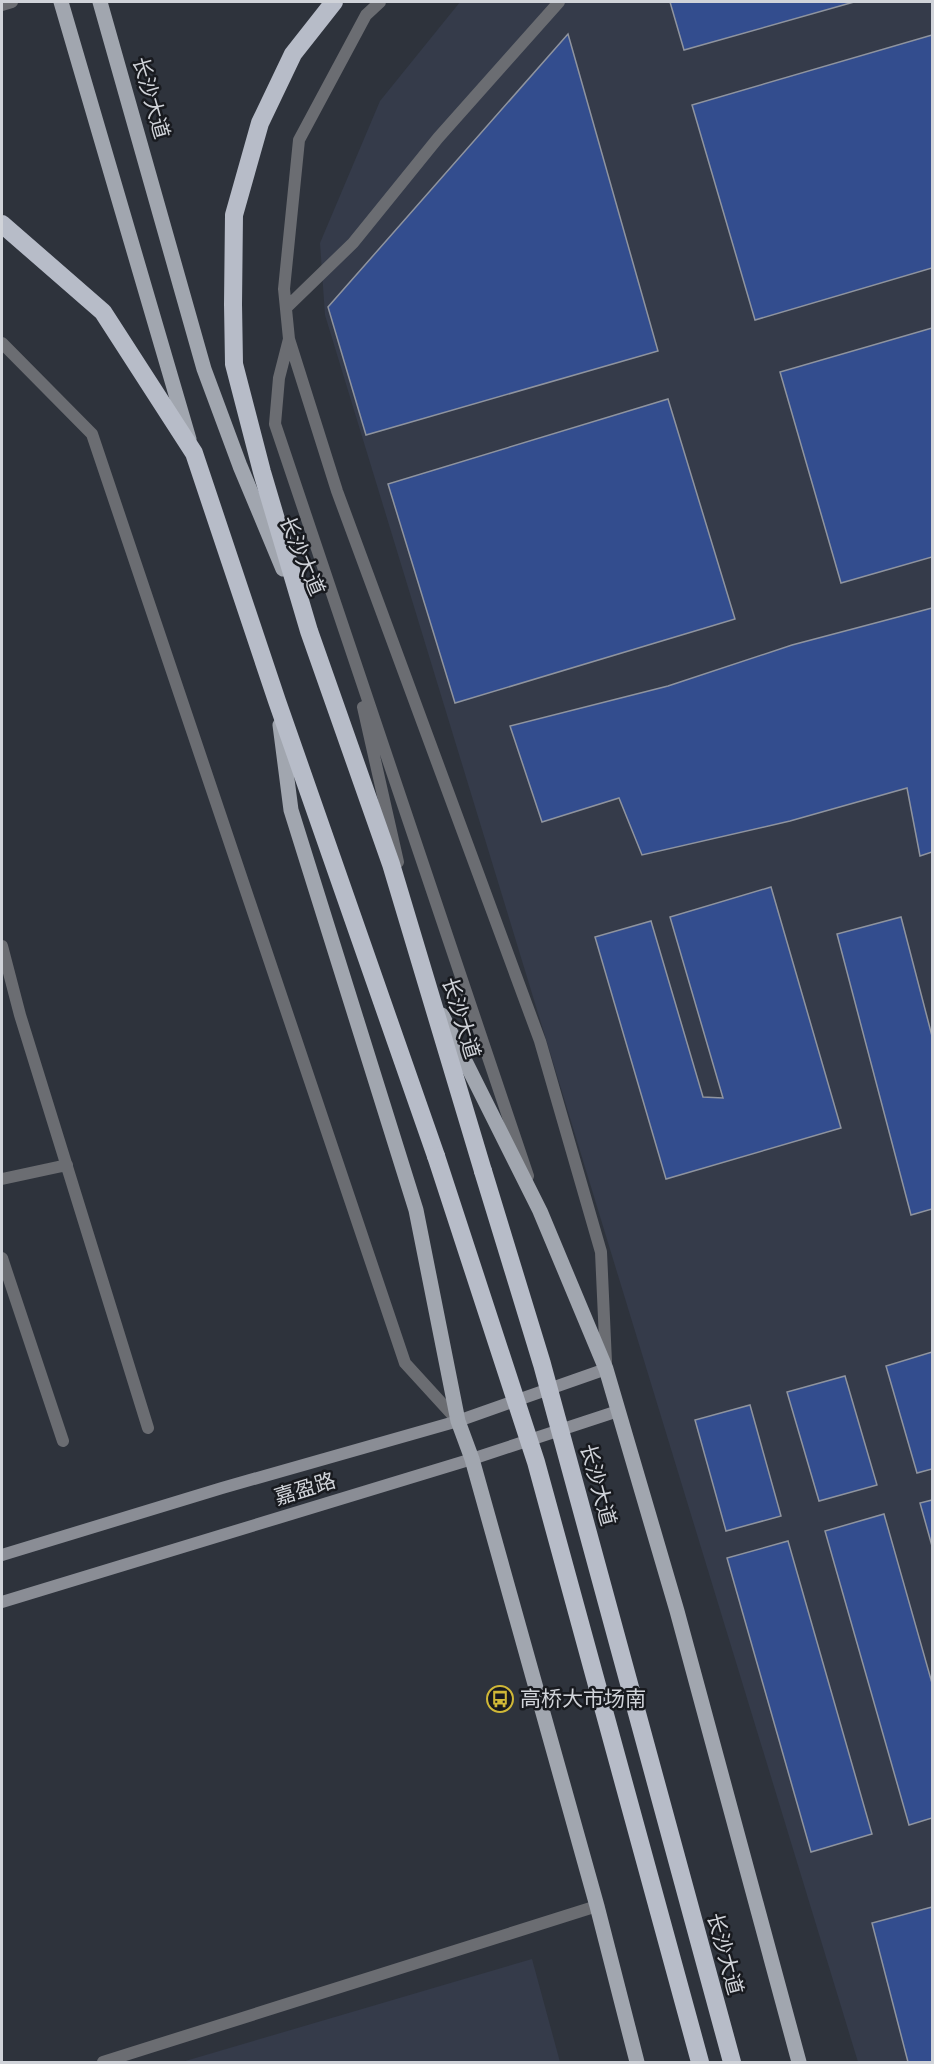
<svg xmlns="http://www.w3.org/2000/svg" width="934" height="2064" font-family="Jost,'Noto Sans SC',sans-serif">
  <rect width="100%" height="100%" fill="#2e333c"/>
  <path fill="#353b4a" d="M460,2H932V2062H858L325,315L320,243L380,101Z
    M532,1959L560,2062H182Z"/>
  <path fill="#334d8e" stroke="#8f949f" stroke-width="1.5" d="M670,2H854L684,50Z
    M568,34L658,351L366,435L328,307Z
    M932,35V268L755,320L692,105Z
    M932,328V557L841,583L780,372Z
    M668,399L735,619L455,703L388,484Z
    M932,608V852L920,856L907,788L790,821L642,855L619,798L542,822L510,726L668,686L792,645Z
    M771,887L841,1128L666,1179L595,937L651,921L703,1097L723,1098L670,917Z
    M901,917L932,1036V1209L911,1215L837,934Z
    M932,1352V1469L917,1473L886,1366Z
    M845,1376L877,1485L819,1501L787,1392Z
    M750,1405L781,1516L726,1531L695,1420Z
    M932,1500V1546L920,1503Z
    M884,1514L932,1683V1818L909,1825L825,1531Z
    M788,1541L872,1834L811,1852L727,1558Z
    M932,1907V2062H908L872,1923Z"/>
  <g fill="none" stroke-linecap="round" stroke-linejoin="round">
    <path stroke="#6b6d72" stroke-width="12" d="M380,2L366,15L299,140L284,289L289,339L337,491L540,1041L601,1252L606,1362
      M2,5L12,2
      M286,308L353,243L438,138L559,2
      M289,339L279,378L275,424L528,1176
      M2,343L92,434L405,1363L458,1421
      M363,707L398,862
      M2,946L20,1015L148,1428
      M2,1179L67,1165
      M2,1258L63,1441
      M103,2062L597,1906"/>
    <path stroke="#8a8d95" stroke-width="12" d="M2,1555L222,1488L458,1421L606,1369
      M2,1602L472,1459L618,1411"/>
    <path stroke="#a1a6af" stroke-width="15" d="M61,2L189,439
      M100,2L204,369L240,466L283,569
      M280,725L291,810L416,1210L458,1421L472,1459L597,1906L637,2062
      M442,1015L540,1211L606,1369L677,1611L799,2062"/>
    <path stroke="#b7bcc8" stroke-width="18" d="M334,2L293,54L260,123L234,215L233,304L234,364L262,472L309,631L391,864L483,1171
      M2,224L103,312L194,453L277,701L436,1156"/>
    <path stroke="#b7bcc8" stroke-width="18" d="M436,1156L536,1462L700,2062
      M483,1171L542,1364L732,2062"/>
  </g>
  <defs>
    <symbol id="bus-ring" viewBox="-11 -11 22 22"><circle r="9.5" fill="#181a1f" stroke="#d0b837" stroke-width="1.5"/><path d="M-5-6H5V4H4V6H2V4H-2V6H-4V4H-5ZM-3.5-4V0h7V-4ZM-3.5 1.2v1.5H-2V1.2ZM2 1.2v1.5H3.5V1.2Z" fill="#d0b837"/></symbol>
  </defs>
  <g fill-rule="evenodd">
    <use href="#bus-ring" x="485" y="1684" width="30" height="30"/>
  </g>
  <g text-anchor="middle" stroke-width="5" stroke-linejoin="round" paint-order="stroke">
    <g font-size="21" fill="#d0d3d9" stroke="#181a1f">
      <text transform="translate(151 98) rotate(74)" y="7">长沙大道</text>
      <text transform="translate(302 556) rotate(67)" y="7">长沙大道</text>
      <text transform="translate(461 1018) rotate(73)" y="7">长沙大道</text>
      <text transform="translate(598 1485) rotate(75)" y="7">长沙大道</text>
      <text transform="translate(305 1489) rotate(-17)" y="7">嘉盈路</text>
      <text transform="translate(725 1954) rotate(75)" y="7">长沙大道</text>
    </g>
    <g font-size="21" fill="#d0d3d9" stroke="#181a1f" text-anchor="start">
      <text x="520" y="1706">高桥大市场南</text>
    </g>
  </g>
  <rect width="934" height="2064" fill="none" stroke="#d0d3d9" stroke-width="6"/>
</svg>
